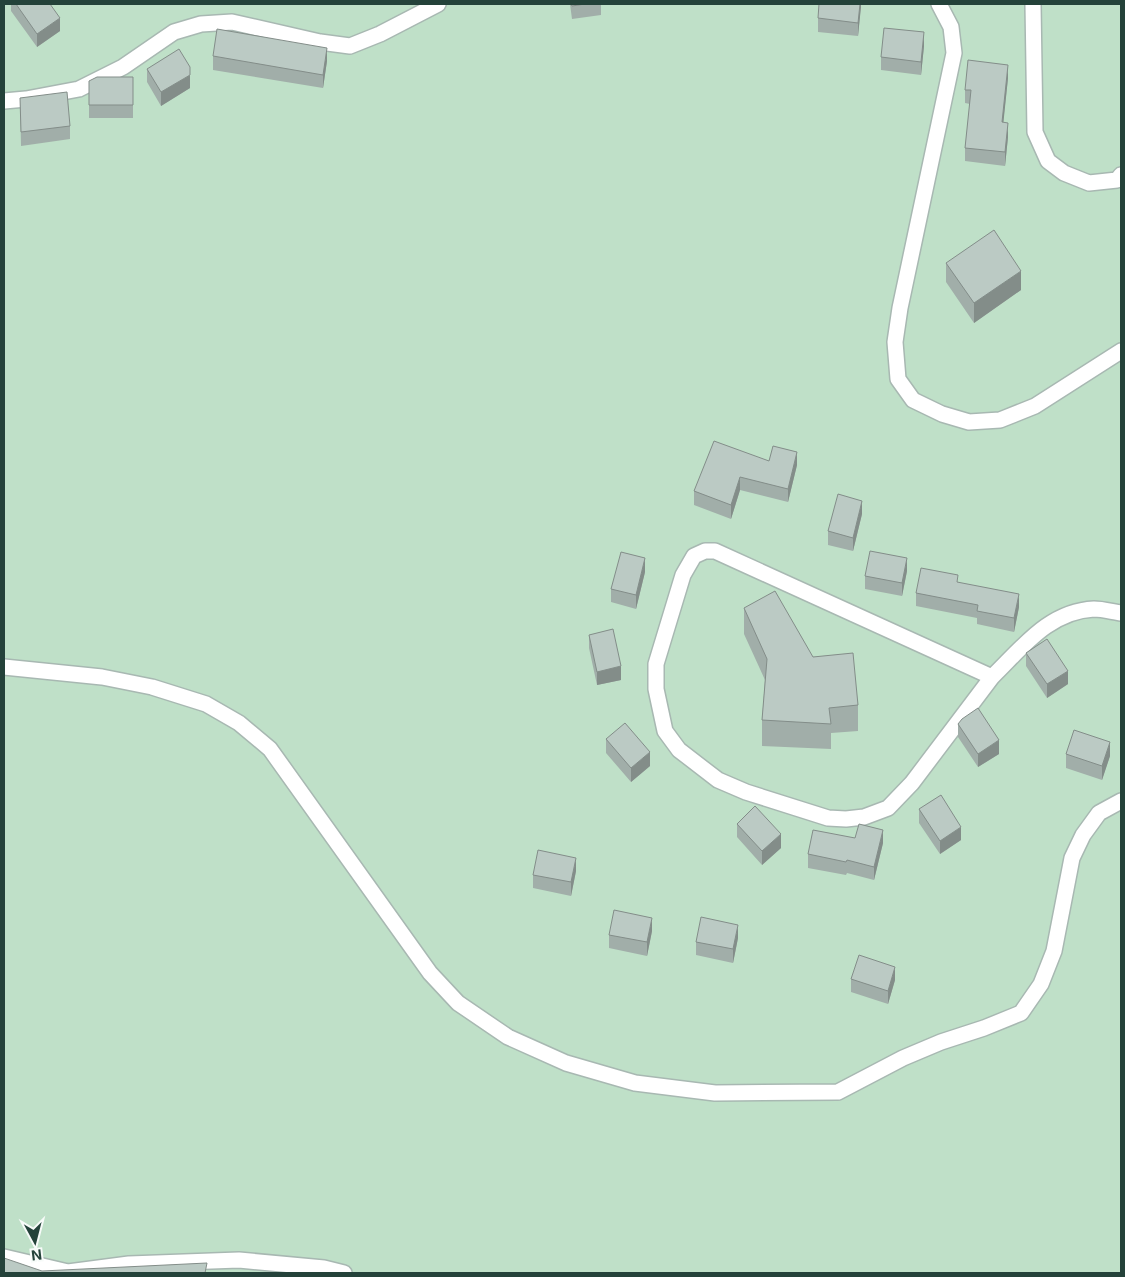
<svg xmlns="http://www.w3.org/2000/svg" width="1125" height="1277" font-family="Inter,sans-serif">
  <rect width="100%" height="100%" fill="#e6efeb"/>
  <path fill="#bfe0c8" d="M4,4H1121V1273H4Z"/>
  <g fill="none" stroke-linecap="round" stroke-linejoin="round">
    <defs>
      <path id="minor" d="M939,4L951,27L954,53L900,308L895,342L898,379L913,400L942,414L969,422L1000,420L1035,406L1121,351
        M1033,4L1035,132L1048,161L1064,173L1089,183L1117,180L1121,175
        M4,101L26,99L79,89L123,67L174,32L201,24L232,22L320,42L350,46L380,34L438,4
        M705,551H715L992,677L912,783L888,808L864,817L846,819L828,818L746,792L718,780L679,750L665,731L656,689V664L683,575L694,556Z
        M4,667L102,677L152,687L206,704L239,723L270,749L430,973L458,1003L508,1037L566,1063L635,1083L715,1093L838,1092L903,1058L941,1042L984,1028L1021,1013L1041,984L1054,951L1072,858L1083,835L1099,813L1121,801
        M992,677C1022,648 1049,611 1094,609C1103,609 1113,612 1121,613
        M4,1257L68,1272L129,1264L239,1260L324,1268L344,1273"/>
    </defs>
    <use href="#minor" stroke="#a8b8b2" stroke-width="18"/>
    <use href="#minor" stroke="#fff" stroke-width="15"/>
  </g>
  <path fill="#a1aea9" d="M11,4H50L60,31L37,47L11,11Z
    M570,4H601V15L572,19Z
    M861,4L858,36L818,32V18Z
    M924,46L921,75L881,70V57Z
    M213,56L327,61L323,88L213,70Z
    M147,69L190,88L161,106L147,82Z
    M133,77V118H89V81Z
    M1008,78L1003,123L1008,137L1005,166L965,161V148L970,104L965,103V90Z
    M20,98L70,126V139L21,146Z
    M946,263L1021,290L974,323L946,282Z
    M769,461L797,465L788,502L740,490L731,519L694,505V491Z
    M862,514L853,551L828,545V531Z
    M907,571L902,596L865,589V576Z
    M645,572L636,609L611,602V589Z
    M958,582L1019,607L1014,632L977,624V618L916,606V593Z
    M744,608L813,657L858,705V731L831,733V749L762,746V720L765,680L744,634Z
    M589,635L621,680L597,685L589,648Z
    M1026,653L1068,684L1047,698L1026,666Z
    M958,724L999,754L978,767L958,737Z
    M606,739L650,766L631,782L606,753Z
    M1066,754L1110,756L1102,780L1066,768Z
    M919,809L961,840L940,854L919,823Z
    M737,824L781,848L762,865L737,837Z
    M855,838L883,843L874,880L847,873L846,875L808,868V854Z
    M576,871L571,896L533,888V875Z
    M652,931L647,956L609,948V935Z
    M738,938L733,963L696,955V942Z
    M851,979L895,980L888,1004L851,992Z"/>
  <path fill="#838d89" d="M860,4H861V7L858,36V23Z
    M60,18V31L37,47V34Z
    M924,32V46L921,75V62Z
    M327,48V61L323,88V75Z
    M1008,65V78L1002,136V122Z
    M190,75V88L161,106V92Z
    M1008,123V137L1005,166V152Z
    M1021,271V290L974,323V303Z
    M797,452V465L788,502V489Z
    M740,477V490L731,519V505Z
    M862,501V514L853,551V538Z
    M645,558V572L636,609V595Z
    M907,558V571L902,596V583Z
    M1019,594V607L1014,632V618Z
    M621,666V680L597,685V672Z
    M1068,671V684L1047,698V684Z
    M999,740V754L978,767V754Z
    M1110,742V756L1102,780V766Z
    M650,752V766L631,782V768Z
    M961,827V840L940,854V841Z
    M883,830V843L874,880V867Z
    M781,834V848L762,865V851Z
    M576,858V871L571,896V882Z
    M652,918V931L647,956V942Z
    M738,925V938L733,963V949Z
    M895,967V980L888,1004V991Z"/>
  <path fill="#bbcac4" stroke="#838d89" d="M16,4H50L60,18L37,34Z
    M571,4H585L572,6Z
    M819,4H860L858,23L818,18Z
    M884,28L924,32L921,62L881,57Z
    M217,29L327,48L323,75L213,56Z
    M179,49L190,67V75L161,92L147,69Z
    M968,60L1008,65L1002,122L1008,123L1005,152L965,148L971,90H965Z
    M97,77H133V105H89V81Z
    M67,92L70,126L21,132L20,98Z
    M994,230L1021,271L974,303L946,263Z
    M714,441L769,461L773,446L797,452L788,489L740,477L731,505L694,491Z
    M838,494L862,501L853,538L828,531Z
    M870,551L907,558L902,583L865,576Z
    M621,552L645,558L636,595L611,589Z
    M921,568L958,575L957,582L1019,594L1014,618L977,611L978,605L916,593Z
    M775,591L813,657L853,653L858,705L829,708L831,724L762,720L767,659L744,608Z
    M613,629L621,666L597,672L589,635Z
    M1047,639L1068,671L1047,684L1026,653Z
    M978,708L999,740L978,754L958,724L962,719Z
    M625,723L650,752L631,768L606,739Z
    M1074,730L1110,742L1102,766L1066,754Z
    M941,795L961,827L940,841L919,809Z
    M755,806L781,834L762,851L737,824Z
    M859,824L883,830L874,867L847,860L846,862L808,854L813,830L855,838Z
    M538,850L576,858L571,882L533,875Z
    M614,910L652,918L647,942L609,935Z
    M701,917L738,925L733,949L696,942Z
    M859,955L895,967L888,991L851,979Z
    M4,1258L42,1271L207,1263L205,1273H4Z"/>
  <rect width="1125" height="1277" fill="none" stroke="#24423a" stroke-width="10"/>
  <g transform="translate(35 1242) rotate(173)" stroke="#f7fbf9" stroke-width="4" paint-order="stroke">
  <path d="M0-4L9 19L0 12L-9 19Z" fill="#24423a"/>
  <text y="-8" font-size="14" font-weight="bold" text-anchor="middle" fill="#24423a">N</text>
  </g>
</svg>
